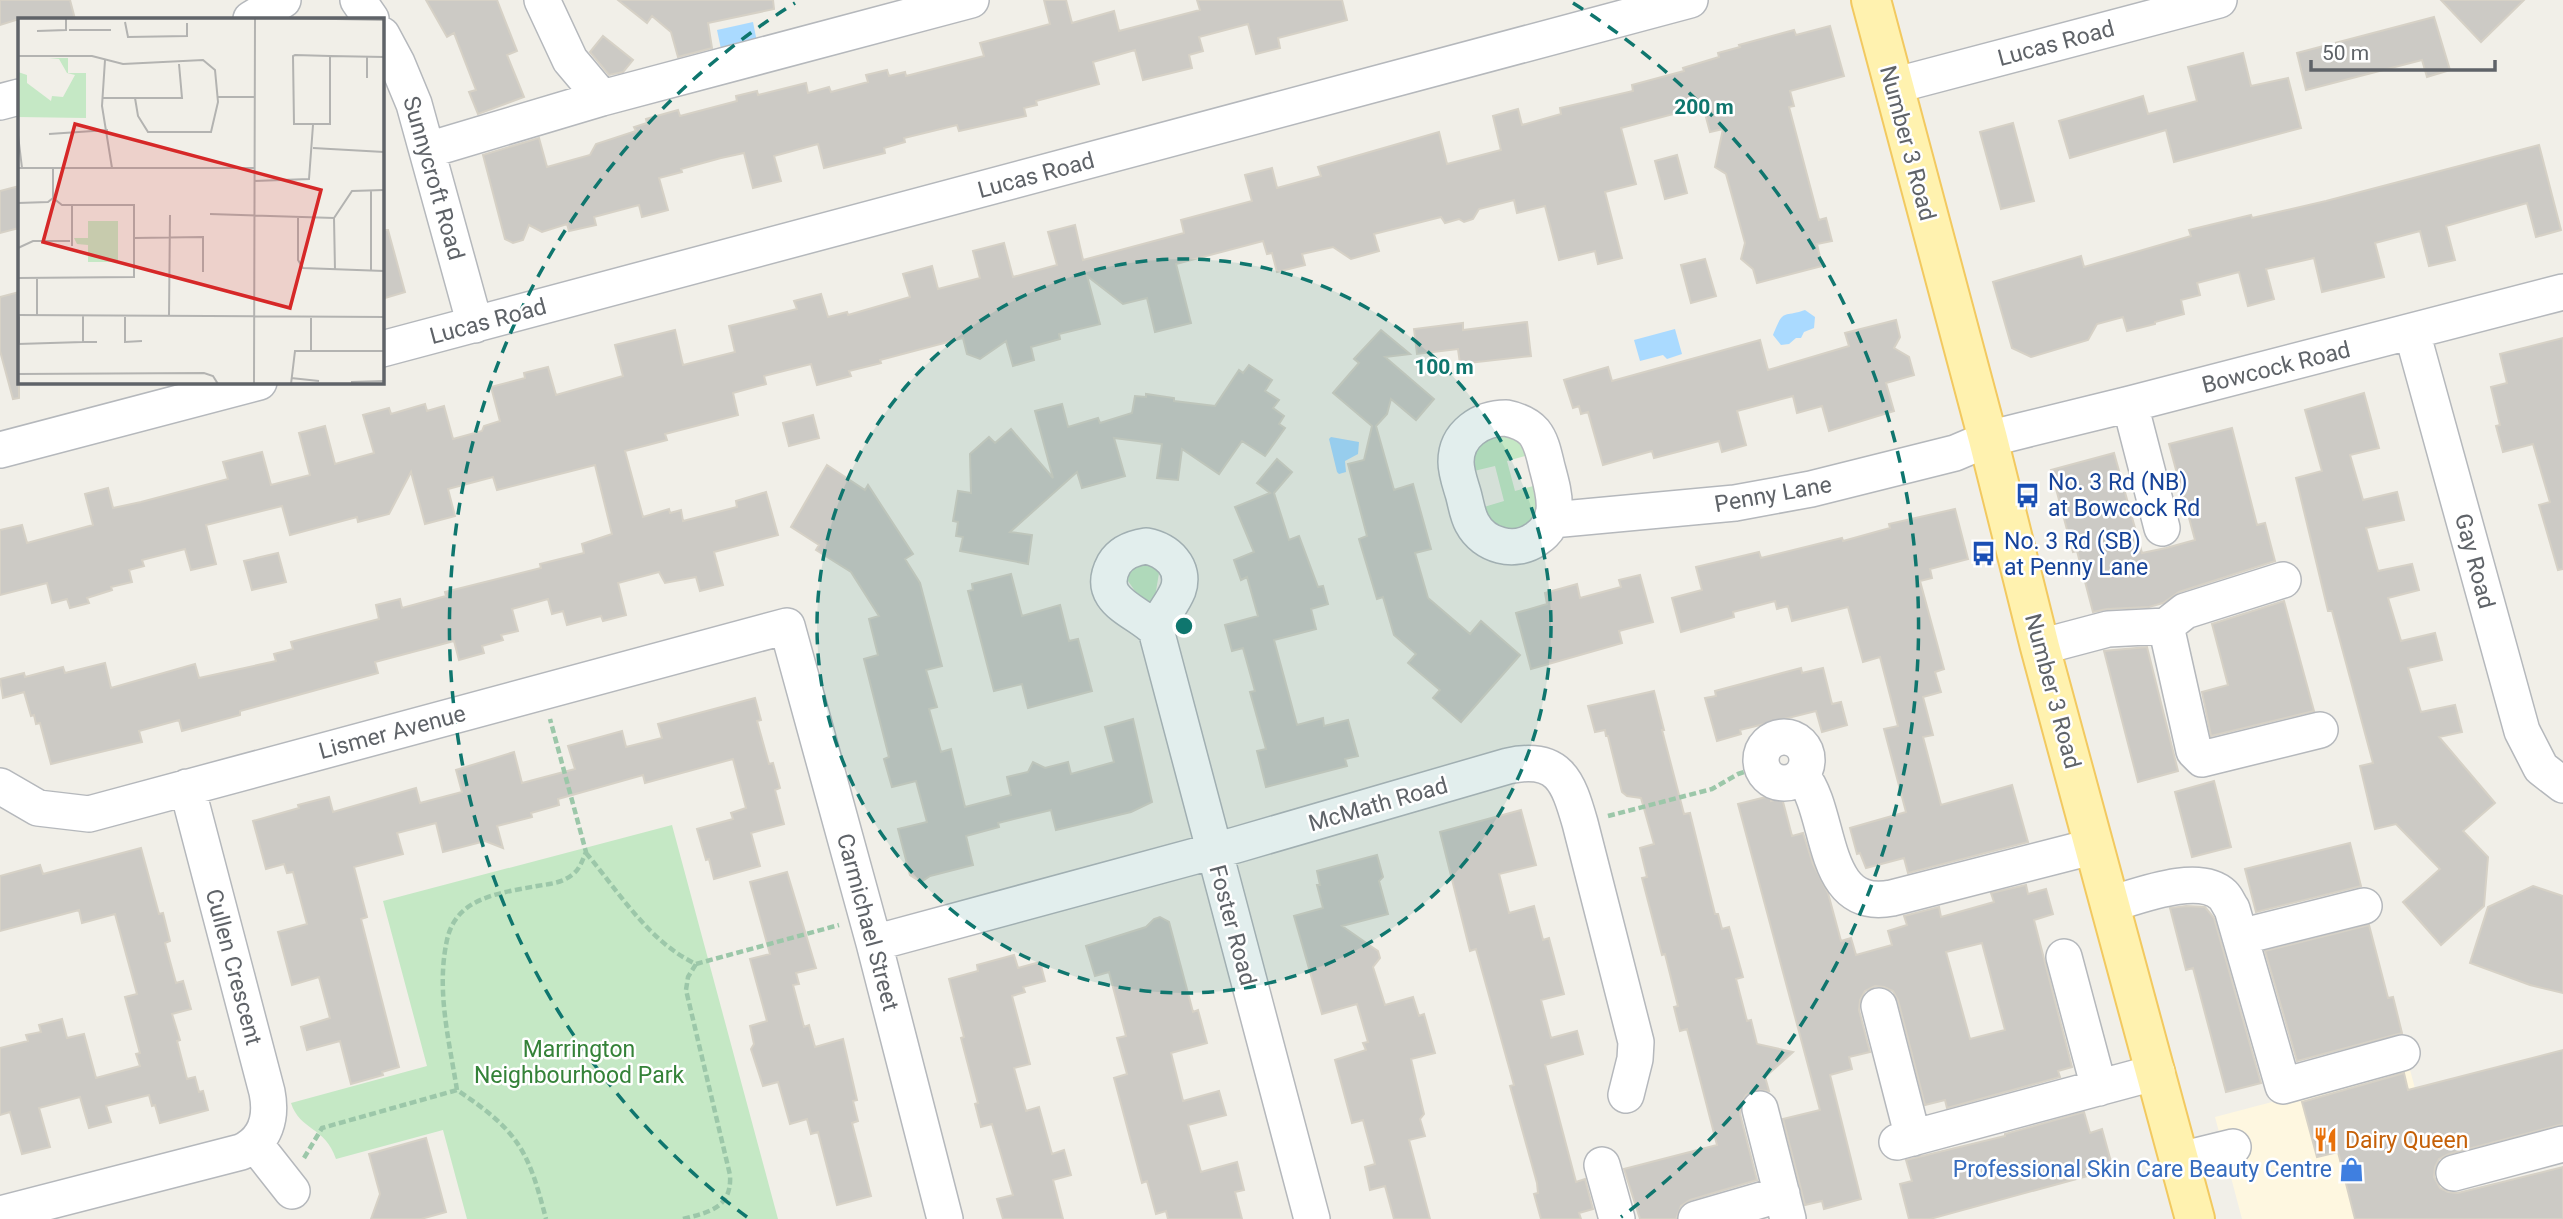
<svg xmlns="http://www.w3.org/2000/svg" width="2563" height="1219" font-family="Roboto,sans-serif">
  <rect width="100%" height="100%" fill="#f1efe8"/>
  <path fill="#fef7e0" d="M2409,1066L2450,1219H2242L2215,1117Z"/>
  <path fill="#c5e8c5" d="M1499,433L1520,440L1529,455L1507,461L1515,491L1537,485L1540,503L1533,519C1512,535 1494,533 1484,507L1504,501L1495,466L1474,471L1472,462L1475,448Z
    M1140,561L1157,568L1159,573L1154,603L1145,605L1128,581L1129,571Z
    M672,825L778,1219H467L443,1130L336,1159C325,1126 300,1131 291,1103L427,1066L383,901Z"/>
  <path fill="#aadaff" d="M753,22L757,42L721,49L717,30Z
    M1805,310L1815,317L1814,328L1804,332L1801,338H1796L1789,344L1781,345L1773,335C1784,307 1783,318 1805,310Z
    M1675,329L1682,354L1667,359L1663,355L1640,361L1634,340Z
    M1331,437L1359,442L1358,454L1345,461L1346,472L1339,474L1337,472L1329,439Z"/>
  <path fill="#cccac5" stroke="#d6d1c6" stroke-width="2" fill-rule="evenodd" d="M0,0H70L75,19H19L0,25Z
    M426,0H497L517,51L507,55L524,97L478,114L469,92L476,90L454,33L447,37Z
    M618,0H773L774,9L708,23L712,48L678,57L671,32L652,16L647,23Z
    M1044,0H1066L1072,23L1114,11L1119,31L1200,10L1197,0H1342L1347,20L1278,38L1280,48L1256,54L1248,24L1199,37L1203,51L1189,55L1192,68L1143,80L1135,50L1093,62L1099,84L1036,101L1037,105L1024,108L1026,116L959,131L957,125L904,138L905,142L884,148L885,153L824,168L818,144L774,156L781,181L753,188L744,153L721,158L681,169L682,172L659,178L668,210L642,217L639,205L594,217L596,225L569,231L567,224L542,232L529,225L523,240L513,243L505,239L483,155L539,138L547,167L590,155L596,144L636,131L634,127L647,123L646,119L678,110L680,116L737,101L736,96L757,91L758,95L806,83L808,93L829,87L831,92L868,82L866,75L887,70L889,76L905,72L906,76L984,56L980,43L1050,24Z
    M2441,0H2524L2481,42Z
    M2434,17L2450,70L2427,77L2422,60L2306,90L2297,53Z
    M1830,26L1844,76L1790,91L1794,106L1789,107L1819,220L1826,218L1832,241L1817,244L1822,266L1757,283L1753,269L1741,259L1745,243L1726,174L1715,167L1723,129L1710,132L1703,106L1621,128L1636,184L1605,192L1622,258L1598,264L1595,251L1559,260L1545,206L1517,213L1514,200L1479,209L1473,219L1464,222L1459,219L1445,223L1441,217L1374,234L1379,251L1351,259L1333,247L1302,254L1305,265L1277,272L1272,253L1267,254L1263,241L1176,264L1191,323L1155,332L1147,298L1123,304L1087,276L1100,324L1059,334L1060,339L1031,347L1034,360L1013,366L1006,341L980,359L967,354L963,338L880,360L881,363L849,371L851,376L817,385L811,364L764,376L766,384L733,393L738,415L665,434L667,440L625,451L643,517L669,509L670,513L681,510L683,521L737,507L736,501L766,492L778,535L714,552L723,585L700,591L696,577L665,583L659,572L618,583L626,615L603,621L601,616L567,625L563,611L552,614L548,599L512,609L518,631L501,635L503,640L482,646L484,653L459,660L454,641L375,662L378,673L240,711V715L182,731L179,720L139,731L142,742L51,764L40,723L36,724L34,715L31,716L24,692L3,698L0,679L24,673L25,677L63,667L65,673L105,663L111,688L195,664L199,678L276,661L274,654L293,649L291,642L379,619L376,605L400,599L402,608L446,596L445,592L541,568L540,564L584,553L582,544L612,534L595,465L497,490L493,477L448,489L455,516L425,524L411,472L389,514L358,522L357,517L290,535L282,506L206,525L216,564L191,570L185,549L142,560L144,566L129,570L132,582L111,587L112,590L87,598L89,603L70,608L67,599L52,603L47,583L0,595V530L22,525L27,543L93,525L85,494L108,488L113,508L141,502L228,479L223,462L262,452L271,485L310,475L299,433L325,426L335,464L374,453L363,415L389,408L391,414L425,404L427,411L444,406L453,439L482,431L484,426L500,421L491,387L525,378L524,373L548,367L556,395L623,376L615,345L675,330L683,365L735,352L729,326L797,309L794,301L821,294L828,317L847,312L848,315L910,297L903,274L932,266L938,289L980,278L973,251L1004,243L1013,277L1057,265L1048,232L1075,225L1083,260L1184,233L1181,220L1252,201L1245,175L1272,168L1277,188L1321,176L1318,167L1439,132L1447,164L1501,150L1493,116L1518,109L1522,125L1561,114L1560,108L1633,91L1632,85L1684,71L1683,68L1719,57L1718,53L1740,47L1739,45L1794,30L1796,35Z
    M603,36L633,60L623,72L609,75L590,52Z
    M2243,53L2251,86L2288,78L2301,128L2174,162L2166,130L2070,158L2059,121L2143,96L2148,114L2197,101L2188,67Z
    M2013,123L2034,201L2001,209L1980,132Z
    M2539,145L2561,230L2536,237L2527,203L2446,226L2455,260L2429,266L2420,231L2375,243L2384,277L2322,292L2314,258L2266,269L2274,299L2248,306L2239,272L2197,283L2200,295L2181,300L2184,314L2155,322V324L2127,331L2123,317L2097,324L2088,340L2031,357L2012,348L1993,282L2081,256L2084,267L2191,236L2189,230L2251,215L2252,218L2326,201Z
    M1677,155L1687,193L1665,199L1655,161Z
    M19,186V228L0,233V191Z
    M382,230H388L405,292L382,299Z
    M1705,259L1716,296L1691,303L1681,265Z
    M19,292V398L13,399L0,351V297Z
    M1896,320L1900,337L1894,348L1909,357L1914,375L1886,383L1894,411L1829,431L1822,406L1797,413L1793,396L1737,411L1746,445L1722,452L1719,441L1654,458L1652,451L1603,465L1588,412L1581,414L1579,406L1573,408L1564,380L1608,367L1612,381L1760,340L1768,370L1849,346L1845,333Z
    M1527,322L1531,356L1460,364L1458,349L1417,354L1414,329L1463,323V330Z
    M1381,330L1410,354L1385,357L1434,399L1416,420L1391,399L1387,414L1376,426L1394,490L1413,484L1431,549L1415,553L1428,598L1470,634L1481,621L1520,655L1461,722L1433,698L1440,690L1408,663L1416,654L1394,635L1383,597L1377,599L1359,539L1367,536L1348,464L1364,460L1372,426L1333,393L1359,363L1354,359Z
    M2563,338V569L2558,570L2539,505L2550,502L2533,444L2503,452L2496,426L2500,425L2491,387L2507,383L2500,354Z
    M1249,365L1272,380L1265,391L1279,400L1273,408L1284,416L1279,424L1285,428L1265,456L1242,441L1219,474L1182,449L1178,480L1157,478L1162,444L1114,438L1125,476L1082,488L1077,472L1010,532L1032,535L1028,564L960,551L963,537L956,536L958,522L953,521L958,491L971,493L970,454L989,437L995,443L1011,429L1053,478L1035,411L1062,404L1068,427L1098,418L1100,423L1132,413L1135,396L1146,397V394L1174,398V401L1215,406L1239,370L1243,373Z
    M2364,393L2379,448L2350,455L2363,500L2397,492L2404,520L2366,528L2378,571L2412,564L2419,590L2388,598L2401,641L2435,633L2442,660L2408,668L2421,712L2455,705L2462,732L2439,737L2495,803L2463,831L2488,857L2484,906L2441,945L2403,902L2440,869L2396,824L2375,829L2360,766L2373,763L2332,611H2328L2296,478L2322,471L2305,410Z
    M813,415L819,438L789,446L783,423Z
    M2232,428L2257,525L2265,523L2275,561L2179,592L2163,603L2149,607L2107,609L2093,612L2077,551L2073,552L2051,470L2114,453L2142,553L2166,548L2195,540L2169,444Z
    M1277,459L1292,472L1274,493L1289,540L1299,536L1318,587L1323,586L1328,604L1311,609L1316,629L1274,640L1297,725L1323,718L1324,726L1348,720L1358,756L1345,759L1347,766L1266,787L1257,751L1266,749L1250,692L1255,691L1243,648L1232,651L1225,625L1258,616L1247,577L1241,580L1234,560L1254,552L1235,507L1270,493L1257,483Z
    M827,465L865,490L868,485L913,554L905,559L920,583L942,666L926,670L937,707L929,709L941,752L951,749L965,807L1011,795L1007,777L1028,772L1033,762L1045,768L1068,762L1071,774L1114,762L1105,727L1133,719L1152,802L1131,812L1056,830L1051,810L998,823L999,827L966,836L973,865L930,876L921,882L910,875L898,829L927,822L916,781L892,787L884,759L889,757L864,659L878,655L869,619L879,616L851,572L816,550L819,545L791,527Z
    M1955,509L1968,559L1930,569L1932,578L1920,581L1944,669L1935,672L1941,692L1923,697L1933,735L1923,737L1941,805L2012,785L2028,842L1908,873L1904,858L1866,868L1860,853L1857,854L1850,828L1906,812L1884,729L1898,726L1880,657L1863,662L1848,607L1792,621L1788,606L1777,609L1775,601L1733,612L1734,617L1681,632L1672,598L1702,590L1696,567L1759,552L1761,558L1842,538L1843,541L1890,528L1889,524Z
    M278,553L286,582L252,590L244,561Z
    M1011,574L1022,616L1060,605L1069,641L1078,639L1092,691L1028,708L1022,684L994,691L968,591L973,590L972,584Z
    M1640,575L1653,622L1619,631L1622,643L1531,669L1516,613L1547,604L1545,593L1577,584L1580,598L1621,587L1619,580Z
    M2284,601L2314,711L2211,736L2202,692L2228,685L2212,624Z
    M2147,647L2178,771L2138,782L2104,651Z
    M1801,668L1802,673L1823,668L1832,704L1841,702L1847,725L1822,732L1816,711L1740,730L1741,734L1717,741L1705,698L1716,696L1715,691Z
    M1654,691L1664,730H1662L1684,814L1690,813L1715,914H1718L1722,929L1729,927L1743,977L1736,979L1747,1021L1751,1020L1757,1044L1793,1052L1765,1077L1769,1091L1754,1090L1746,1095L1741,1104L1740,1114L1757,1180L1690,1200L1681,1206L1676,1219H1640L1624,1169L1717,1145L1687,1029L1680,1031L1674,1007L1678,1006L1665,954L1662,955L1642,878L1647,877L1640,848L1654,844L1641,798L1627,796L1622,792L1608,736H1606L1605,730L1595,732L1588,706Z
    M755,698L761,720L757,721L769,764L773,763L780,788L775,790L784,824L751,833L760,866L714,879L709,859L706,860L697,829L733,819L731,813L746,808L733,759L645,783L643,775L558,799L559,805L531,813L532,817L497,826L503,848L485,841L443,852L436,823L397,833L403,854L354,867L367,917L361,919L399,1067L382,1072L383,1075L351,1084L340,1041L307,1050L301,1027L330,1018L319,977L292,985L278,932L307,924L293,872L287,873L284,864L266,869L253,821L299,808L298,805L329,797L333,812L416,788L420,803L462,792L456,770L514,752L522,783L575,769L568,746L622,731L626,747L662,738L658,724Z
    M2214,781L2231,847L2192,857L2175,792Z
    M1770,796L1771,801L1782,798L1792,836L1803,833L1813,864L1828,893L1841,941L1851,938L1856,955L1892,945L1888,931L1907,925L1904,916L1939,907L1941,917L1994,902L1991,893L2026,885L2028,894L2046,889L2053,914L2034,920L2072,1067L2058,1071L2060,1077L1947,1108L1945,1100L1925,1105L1898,1000L1893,991L1884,987L1875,986L1865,991L1860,1000L1859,1010L1870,1052L1849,1057L1852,1069L1830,1075L1861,1199L1824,1209L1822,1201L1805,1205L1783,1119L1820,1110L1738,804ZM1982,943L2005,1030L1970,1039L1946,952Z
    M1521,810L1536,865L1499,874L1509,913L1534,906L1543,940L1549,938L1564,994L1541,1000L1551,1038L1577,1031L1583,1054L1545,1065L1576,1182L1585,1179L1593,1209L1579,1213L1581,1219H1541L1534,1194L1538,1193L1537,1183L1510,1086L1514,1085L1476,949L1470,951L1440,832Z
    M2350,843L2361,886L2256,912L2245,869Z
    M141,848L159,914L163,913L170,941L165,943L176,983L183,981L191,1009L172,1014L180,1040L177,1041L187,1079L195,1077L199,1092L203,1091L208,1110L160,1123L155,1105L152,1106L149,1095L106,1106L111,1122L89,1128L80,1097L39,1108L50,1147L22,1154L10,1112L0,1115V1048L28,1041L26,1035L41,1032L39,1025L62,1019L67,1038L84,1034L96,1078L140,1066L136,1054L140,1053L125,997L137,994L115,914L82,923L79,910L0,931V876L40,865L43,874Z
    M1377,855L1383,877L1379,881L1388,914L1342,926L1378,951L1380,958L1373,967L1385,1005L1413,997L1419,1016L1424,1014L1435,1053L1411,1059L1424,1114L1420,1119L1425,1136L1409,1140L1430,1219H1394L1385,1186L1370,1190L1365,1167L1375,1164L1363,1120L1352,1123L1335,1060L1366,1050L1363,1043L1368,1042L1357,1004L1322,1014L1294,916L1323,908L1317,885H1320L1317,871Z
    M787,872L816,968L796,973L799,984L793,985L804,1027L809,1025L815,1047L843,1039L857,1100L853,1101L858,1121L852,1123L871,1196L837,1205L818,1132L811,1134L807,1119L790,1124L778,1082L763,1086L751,1049L754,1044L750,1026L767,1021L750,959L770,954L750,882Z
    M2533,886L2563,896V993L2530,985L2470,963L2488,907Z
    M2186,906L2205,907L2214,918L2261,1083L2226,1092L2193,968L2186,970L2170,908Z
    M1160,917L1169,922L1193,1012L1198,1010L1207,1043L1171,1053L1183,1101L1219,1091L1226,1115L1188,1125L1201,1172L1237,1162L1244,1190L1235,1192L1242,1219H1168L1166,1211L1156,1214L1147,1181L1142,1183L1114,1078L1127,1074L1117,1038L1126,1036L1109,972L1095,976L1086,946L1146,927L1154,919Z
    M2369,925L2388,998L2393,997L2402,1033L2297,1061L2265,951Z
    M1014,955L1018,968L1040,962L1045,981L1023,987L1025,992L1012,996L1030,1064L1014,1068L1026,1111L1039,1107L1052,1154L1064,1150L1071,1175L1053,1180L1063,1219H1003L997,1199L1013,1195L992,1124L981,1127L975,1104L978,1103L961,1038L964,1037L949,979L978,971L977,965Z
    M2563,1050V1124L2449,1154L2439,1159L2435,1167L2434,1177L2440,1188L2448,1192L2458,1193L2563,1167V1219H2355L2338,1152L2317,1157L2302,1102L2404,1073L2408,1090Z
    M2084,1112L2090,1133L2102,1129L2113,1169L1930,1219H1909L1900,1184L1912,1181L1906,1160L2005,1136V1134Z
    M426,1138L446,1212L421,1219H371L380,1194L369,1154Z"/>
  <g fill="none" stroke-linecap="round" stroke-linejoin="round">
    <defs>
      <path id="minor" d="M358,0L371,19
        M542,0L570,60L602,98
        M251,19L283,0
        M382,35L397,63L414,104L475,325
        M1893,86L2219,0
        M0,102L19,97
        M428,150L602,98L971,0
        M2412,332L2522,731L2541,768L2563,785
        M382,349L1690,0
        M2130,404L2162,528
        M1506,418C1516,420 1527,424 1534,432C1542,442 1544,455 1547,467C1554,493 1563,521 1536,539C1515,554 1484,546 1472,523C1467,514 1466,503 1463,493C1460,483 1456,472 1456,462C1456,434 1481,418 1506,418Z
        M0,450L259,382
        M1552,520L1735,503L1811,489L1955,453L1988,439L2020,431L2130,404L2563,292
        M1146,546C1167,550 1186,567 1178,590C1172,605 1161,615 1156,630C1137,610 1094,601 1114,564C1121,552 1133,548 1146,546Z
        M2166,626L2194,751L2202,759L2320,730
        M1156,630L1312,1219
        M2040,647L2108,629L2166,626L2185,611L2283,580
        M1761 760a23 23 0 1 1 46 0a23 23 0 1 1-46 0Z
        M1802,776C1833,814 1819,912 1892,898L2095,846
        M0,786L38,808L89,814L787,626L874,943L945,1219
        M2111,904C2139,896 2199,872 2223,895C2227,899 2229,905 2232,909L2283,1086L2402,1053
        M2240,937L2364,906
        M874,943L1236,845L1508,766C1559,755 1568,781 1580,823L1636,1042L1635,1059L1626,1095
        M2064,957L2099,1088
        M1879,1006L1913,1138
        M1760,1109L1788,1219
        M1897,1142L2157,1072
        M255,1144L292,1191
        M2180,1160L2233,1147
        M1602,1165L1617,1219
        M2454,1173L2563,1144
        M0,1214L241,1152C266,1141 272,1117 267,1092L187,787
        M1696,1219L1782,1194"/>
      <path id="major" d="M1871,0L1988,439L2040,647L2195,1219"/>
    </defs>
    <use href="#minor" stroke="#b5b8bc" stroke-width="38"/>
    <use href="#major" stroke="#f2c960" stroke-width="42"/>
    <path stroke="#9cc7a9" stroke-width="4.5" stroke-dasharray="7 3.5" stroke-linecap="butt" d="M1608,816L1712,789L1738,774L1762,766
      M586,853C619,892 649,942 696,964L839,925
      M457,1090C449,1040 436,990 447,940C456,897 500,893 537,886C549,884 562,883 572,875C580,869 582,861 586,852L550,719
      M304,1158L322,1128L457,1090C518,1131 528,1149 546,1219
      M683,1219C709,1212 732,1208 730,1175L686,990L688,977L696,964"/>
    <use href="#minor" stroke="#fff" stroke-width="35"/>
    <use href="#major" stroke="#fff2af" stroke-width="38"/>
  </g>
  <circle cx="1184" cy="626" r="367" fill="#0f766e" fill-opacity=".12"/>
  <g fill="none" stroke="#0f766e" stroke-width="3.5" stroke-dasharray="12 9">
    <circle cx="1184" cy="626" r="367"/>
    <path d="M747 1217A735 735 0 0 1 795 3M1573 3A735 735 0 0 1 1621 1217"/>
  </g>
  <defs>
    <symbol id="bus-bare" viewBox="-9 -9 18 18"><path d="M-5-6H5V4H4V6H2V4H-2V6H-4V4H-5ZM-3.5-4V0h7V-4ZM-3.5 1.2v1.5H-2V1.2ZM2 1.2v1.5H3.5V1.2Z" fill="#1a4fb4" stroke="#fff" stroke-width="2.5" paint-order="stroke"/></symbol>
    <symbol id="restaurant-bare" viewBox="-9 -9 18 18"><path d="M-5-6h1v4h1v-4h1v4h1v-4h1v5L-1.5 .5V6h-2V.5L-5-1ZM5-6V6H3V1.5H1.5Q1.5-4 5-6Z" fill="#e8710a" stroke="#fff" stroke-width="2.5" paint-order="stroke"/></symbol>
    <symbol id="shop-bare" viewBox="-9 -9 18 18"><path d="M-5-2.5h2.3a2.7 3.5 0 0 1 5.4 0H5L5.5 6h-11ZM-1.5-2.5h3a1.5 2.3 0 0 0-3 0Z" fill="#3f7fe0" stroke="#fff" stroke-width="2.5" paint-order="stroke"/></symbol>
  </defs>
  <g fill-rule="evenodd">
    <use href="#bus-bare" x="2010" y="478" width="35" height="35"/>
    <use href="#bus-bare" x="1966" y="536" width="35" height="35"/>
    <use href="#restaurant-bare" x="2308" y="1122" width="35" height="35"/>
    <use href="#shop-bare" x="2334" y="1152" width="35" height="35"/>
  </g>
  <g text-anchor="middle" stroke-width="5" stroke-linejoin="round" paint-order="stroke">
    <g font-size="23" fill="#5f6368" stroke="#fff">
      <text transform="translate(2056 43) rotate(-15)" y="8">Lucas Road</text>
      <text transform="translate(1908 143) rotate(75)" y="8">Number 3 Road</text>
      <text transform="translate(1036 175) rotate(-15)" y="8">Lucas Road</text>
      <text transform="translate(434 178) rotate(74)" y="8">Sunnycroft Road</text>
      <text transform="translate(488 321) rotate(-15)" y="8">Lucas Road</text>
      <text transform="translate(2276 367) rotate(-14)" y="8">Bowcock Road</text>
      <text transform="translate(1773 494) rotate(-10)" y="8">Penny Lane</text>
      <text transform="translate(2475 561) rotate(75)" y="8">Gay Road</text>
      <text transform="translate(2053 691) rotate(75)" y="8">Number 3 Road</text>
      <text transform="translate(392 732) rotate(-15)" y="8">Lismer Avenue</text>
      <text transform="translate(1378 804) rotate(-16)" y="8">McMath Road</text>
      <text transform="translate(868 922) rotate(75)" y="8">Carmichael Street</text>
      <text transform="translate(1233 925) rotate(75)" y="8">Foster Road</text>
      <text transform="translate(234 967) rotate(75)" y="8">Cullen Crescent</text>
    </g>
    <g font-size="23" fill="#164399" stroke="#fff" text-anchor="start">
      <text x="2048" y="490">No. 3 Rd (NB)<tspan x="2048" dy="26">at Bowcock Rd</tspan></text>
      <text x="2004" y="549">No. 3 Rd (SB)<tspan x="2004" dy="26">at Penny Lane</tspan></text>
    </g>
    <g font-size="23" fill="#348238" stroke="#fff">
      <text x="579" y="1057">Marrington<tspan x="579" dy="26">Neighbourhood Park</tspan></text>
    </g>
    <g font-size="23" fill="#c56008" stroke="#fff" text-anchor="start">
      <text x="2345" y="1148">Dairy Queen</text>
    </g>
    <g font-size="23" fill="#366cbe" stroke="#fff" text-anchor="end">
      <text x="2332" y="1177">Professional Skin Care Beauty Centre</text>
    </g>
  </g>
  <g transform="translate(18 18)">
    <rect width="366" height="366" fill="#f1efe8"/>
    <path d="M31,40H50V55H68V100L0,99V54L9,57V65L33,83L34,78L45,79L57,57L49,55L41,41ZM70,203H100V244H70V227L59,226L56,220H70Z" fill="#c5e8c5"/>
    <path fill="none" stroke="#b3b3b1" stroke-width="2" d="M270,0L366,2M107,4L110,19L169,18V5M51,12H93M19,13L48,12V0M0,38H74L105,46L185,42L197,52L200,84L193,114H130L120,98L117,80M312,38V106H276L275,38L277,37L312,38L366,39M349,38V60M87,42L84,88L94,150M200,79H237M84,80H164L161,46M31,116L90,112M0,117L4,150M295,130L366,134M0,150H237M236,163L291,161L295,107M353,172V253M35,180V150M0,185L30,184L35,180M192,196L316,200L334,173L366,172M280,200V242L285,250L366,253M316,200L317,252M116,220L185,219V254M54,228V187M0,230L15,223H52M0,260L116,259V187H44L35,180M19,260V297M0,297L366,299M1,297V326M65,297V324H79M107,297V324L124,323M151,297L152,197M0,326L65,324M293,332V298M0,356L186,355L195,358L200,366M273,360L301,363M333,364L365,363M236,366L237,0M273,366L277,333H366"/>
    <path fill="#d62828" fill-opacity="0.15" stroke="#d62828" stroke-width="3.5" d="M57,106L303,172L272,290L25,224Z"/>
    <rect width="366" height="366" fill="none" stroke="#5f6368" stroke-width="3.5"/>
  </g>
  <circle cx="1184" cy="626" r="10" fill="#0f766e" stroke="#fff" stroke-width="3.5"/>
  <g font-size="21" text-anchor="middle" font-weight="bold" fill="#0f766e" stroke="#fff" stroke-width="5" stroke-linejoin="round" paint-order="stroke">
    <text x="1704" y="114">200 m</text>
    <text x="1444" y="374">100 m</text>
  </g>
  <path d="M2311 60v10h184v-10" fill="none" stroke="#5f6368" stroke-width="3.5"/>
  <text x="2322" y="60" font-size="21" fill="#5f6368" stroke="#ffffff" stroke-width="5" paint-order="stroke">50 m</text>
</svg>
